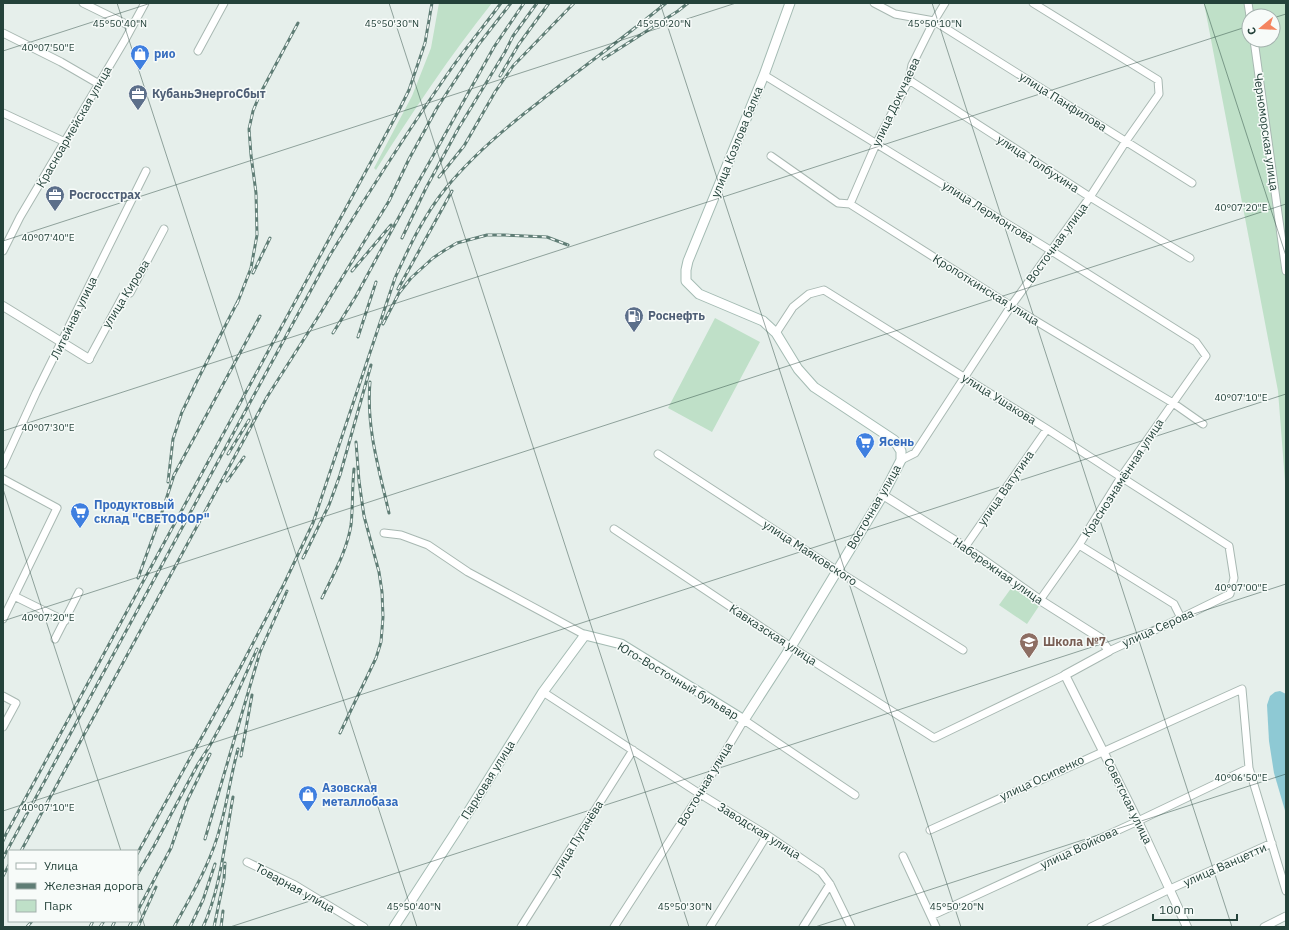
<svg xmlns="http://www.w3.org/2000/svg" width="1289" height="930" font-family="'IBM Plex Sans',sans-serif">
  <rect width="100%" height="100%" fill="#e6efeb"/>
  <path fill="#bfe0c8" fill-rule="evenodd" d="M439,3H492C450,56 412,112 376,170L374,168L412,96L431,48Z
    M1204,3H1286V494L1278,391ZM1249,16H1273V40H1249Z
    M715,318L760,342L712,432L668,408Z
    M1012,587L1039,606L1027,624L999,605Z"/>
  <path fill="#8ec9d4" d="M1280,691L1286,694V814L1274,773L1269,741L1267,705L1270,696L1275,692Z"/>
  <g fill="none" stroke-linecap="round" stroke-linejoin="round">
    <defs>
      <path id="minor" d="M83,3L132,27
        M874,3L895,14L934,21L1192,183
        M1248,3L1250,16
        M3,33L61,62L99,84
        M1254,40L1286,271
        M198,51L224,3
        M764,75L1050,250L1196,342L1206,356L1121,477L1079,545L1040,600
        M909,80L1090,197L1190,258
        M3,113L65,142
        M771,156L838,203L850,204L1011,306L1173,403L1203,424
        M850,204L876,144L909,80L912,65L934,21L945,3
        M3,251L20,217L126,38L145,3
        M776,333L793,307L809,294L824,290L1047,429L1121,477L1229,546L1234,578L1230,594L1181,618L1109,651
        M89,359L123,296L130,293L164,229
        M658,454L836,570L963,650
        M901,460L915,453L1011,306L1090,197L1126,141L1159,94L1158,80L1033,3
        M3,465L36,393L146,171
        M3,479L57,508L3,619
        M614,529L791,647L934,738L1065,675
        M384,533L401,535L428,545L468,572L585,635
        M1079,545L1174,604L1181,618
        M965,547L1047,429
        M14,596L65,621
        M55,639L79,592
        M543,692L700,794L767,835L821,872L830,884L851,927
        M3,696L16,703L3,727
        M930,830L1242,689L1249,768L1286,891
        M903,856L936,927
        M247,862L295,885L364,927
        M931,916L1138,821L1249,768
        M521,927L633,750
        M614,927L700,794L744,720L855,795
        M710,927L767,835
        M803,927L830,884
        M1091,927L1170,889L1272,843
        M1264,927L1286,916"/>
      <path id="tertiary" d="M3,306L89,359
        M883,495L965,547L1040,600L1100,638L1109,651L1065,675L1138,821L1187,927"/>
      <path id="secondary" d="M394,927L457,830L543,692L585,635L621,644L744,720L791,647L883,495L901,460V451L894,440L814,387L798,369L776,333L763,321L699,294L686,281V270L688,261L764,75L790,3"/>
    </defs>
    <use href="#minor" stroke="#a8b8b2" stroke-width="9"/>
    <use href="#tertiary" stroke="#a8b8b2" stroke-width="10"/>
    <use href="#secondary" stroke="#a4bbb3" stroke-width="11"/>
    <use href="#minor" stroke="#fff" stroke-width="7"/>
    <use href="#tertiary" stroke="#fff" stroke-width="8"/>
    <use href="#secondary" stroke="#fff" stroke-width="9"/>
    <defs>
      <path id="rail" d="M603,59L678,11L688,3
        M500,76L519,44L549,3
        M439,177L464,146L495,92L513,66L574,3
        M402,238L426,188L458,129L505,52L513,36L537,3
        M352,271L391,225
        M253,273L270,238
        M398,289L452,191
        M237,304L251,268L257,235L256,193L251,155L249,129L253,111L260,94L298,23
        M383,324L399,293L411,278L433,258L445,250L457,243L487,235H504L547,237L568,245
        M333,333L356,296L406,204L494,47L524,3
        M358,337L376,282
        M370,382C366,427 379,469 389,513
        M228,454L249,420
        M227,481L244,457
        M168,482L173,439L182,412L197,381L239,299
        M303,558L329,505L340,475L371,365
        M138,578L161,515L174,475L260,316
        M322,598C333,575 347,551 351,525C353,507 352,488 354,469
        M340,733L376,658L381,642L383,617L382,592L379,572L364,516L359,481L356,442
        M241,756L252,695
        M205,839L260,652L287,591
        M3,841L6,834L397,114L409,90L425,43L432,3
        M21,851L267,397L318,317L389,201L409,159L437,108L479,44L511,3
        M137,854L240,668L284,584L313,523L395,278C409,247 424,215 446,188C473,155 505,128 539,102C581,68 625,37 666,3
        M3,858L330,255C369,192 409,129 451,69C467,46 485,25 501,3
        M137,875L154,846L198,764L209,747L231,707L257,649
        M3,876L9,865
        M137,912L171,848L187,801L210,754
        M27,927L32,921
        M90,927L93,921
        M100,927L104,921
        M112,927L115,921
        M129,927L132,921
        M138,927L156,887
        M174,927C192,894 212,861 221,824C228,799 231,774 238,749
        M190,927L203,900L215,864
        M203,927C221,888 225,840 233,797
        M214,927L224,879L225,863
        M221,927L223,911"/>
    </defs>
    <use href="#rail" stroke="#5f7d75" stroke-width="3"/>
    <use href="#rail" stroke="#f7fbf9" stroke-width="1.5" stroke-dasharray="4.5" stroke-linecap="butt"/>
  </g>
  <path fill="none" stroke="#24423a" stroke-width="1" stroke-opacity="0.45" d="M117,3L417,927M389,3L689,927M660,3L961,927M932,3L1232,927M1204,3L1286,256M1273,18L1286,14M3,51L151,3M3,241L736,3M3,431L1249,26M3,489L121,851M3,621L1286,204M3,811L1286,394M137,902L145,927M230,927L1286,584M815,927L1286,774"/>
  <defs>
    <symbol id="shop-pin" viewBox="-11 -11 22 30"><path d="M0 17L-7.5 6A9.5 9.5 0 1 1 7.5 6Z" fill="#3f7fe0" stroke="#f7fbf9"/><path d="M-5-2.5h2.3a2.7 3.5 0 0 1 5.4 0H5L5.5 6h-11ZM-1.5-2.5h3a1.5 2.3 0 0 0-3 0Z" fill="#fff"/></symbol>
    <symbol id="office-pin" viewBox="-11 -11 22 30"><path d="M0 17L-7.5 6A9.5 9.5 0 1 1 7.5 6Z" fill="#5c6f8a" stroke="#f7fbf9"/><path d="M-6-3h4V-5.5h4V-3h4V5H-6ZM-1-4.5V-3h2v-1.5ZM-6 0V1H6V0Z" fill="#fff"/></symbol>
    <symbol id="fuel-pin" viewBox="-11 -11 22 30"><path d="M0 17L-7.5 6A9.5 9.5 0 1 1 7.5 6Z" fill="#5c6f8a" stroke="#f7fbf9"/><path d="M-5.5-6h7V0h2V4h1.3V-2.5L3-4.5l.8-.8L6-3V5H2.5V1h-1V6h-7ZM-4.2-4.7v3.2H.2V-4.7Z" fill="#fff"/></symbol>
    <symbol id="supermarket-pin" viewBox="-11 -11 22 30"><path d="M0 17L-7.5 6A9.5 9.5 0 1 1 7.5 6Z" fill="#3f7fe0" stroke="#f7fbf9"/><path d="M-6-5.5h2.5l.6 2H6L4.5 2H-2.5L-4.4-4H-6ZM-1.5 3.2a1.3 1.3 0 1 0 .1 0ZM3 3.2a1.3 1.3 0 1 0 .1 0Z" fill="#fff"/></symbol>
    <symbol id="school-pin" viewBox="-11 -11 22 30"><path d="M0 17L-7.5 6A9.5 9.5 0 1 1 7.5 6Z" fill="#8d6e63" stroke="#f7fbf9"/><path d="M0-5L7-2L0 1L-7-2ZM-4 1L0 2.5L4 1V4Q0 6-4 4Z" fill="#fff"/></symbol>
  </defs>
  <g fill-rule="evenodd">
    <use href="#shop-pin" x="129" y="43" width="22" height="30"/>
    <use href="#office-pin" x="127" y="83" width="22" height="30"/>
    <use href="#office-pin" x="44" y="184" width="22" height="30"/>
    <use href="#fuel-pin" x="623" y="305" width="22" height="30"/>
    <use href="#supermarket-pin" x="854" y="431" width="22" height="30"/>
    <use href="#supermarket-pin" x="69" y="501" width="22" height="30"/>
    <use href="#school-pin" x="1018" y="631" width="22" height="30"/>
    <use href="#shop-pin" x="297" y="784" width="22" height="30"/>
  </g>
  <g text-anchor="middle" stroke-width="3" stroke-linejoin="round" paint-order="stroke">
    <g font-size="12" font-weight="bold" fill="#366cbe" stroke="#f7fbf9" text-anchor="start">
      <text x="154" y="58">рио</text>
      <text x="879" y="446">Ясень</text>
      <text x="94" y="509">Продуктовый<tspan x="94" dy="14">склад "СВЕТОФОР"</tspan></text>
      <text x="322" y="792">Азовская<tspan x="322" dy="14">металлобаза</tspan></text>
    </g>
    <g font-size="12" font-weight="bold" fill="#4e5e75" stroke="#f7fbf9" text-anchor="start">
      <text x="152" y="98">КубаньЭнергоСбыт</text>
      <text x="69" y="199">Росгосстрах</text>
      <text x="648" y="320">Роснефть</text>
    </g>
    <g font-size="12" fill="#24423a" stroke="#f7fbf9">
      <text transform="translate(896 102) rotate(-65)" y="4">улица Докучаева</text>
      <text transform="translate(1063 102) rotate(32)" y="4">улица Панфилова</text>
      <text transform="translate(74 127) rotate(-60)" y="4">Красноармейская улица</text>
      <text transform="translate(1266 132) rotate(82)" y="4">Черноморская улица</text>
      <text transform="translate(737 142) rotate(-68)" y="4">улица Козлова балка</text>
      <text transform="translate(1038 164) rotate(33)" y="4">улица Толбухина</text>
      <text transform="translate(988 212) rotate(32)" y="4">улица Лермонтова</text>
      <text transform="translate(1057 243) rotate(-54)" y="4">Восточная улица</text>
      <text transform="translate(986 290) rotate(32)" y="4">Кропоткинская улица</text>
      <text transform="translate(126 294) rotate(-58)" y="4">улица Кирова</text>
      <text transform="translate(74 318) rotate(-64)" y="4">Литейная улица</text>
      <text transform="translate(999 399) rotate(32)" y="4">улица Ушакова</text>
      <text transform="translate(1123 478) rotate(-57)" y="4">Краснознамённая улица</text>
      <text transform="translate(1006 488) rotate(-55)" y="4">улица Ватутина</text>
      <text transform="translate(874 507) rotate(-60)" y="4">Восточная улица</text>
      <text transform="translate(810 553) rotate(33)" y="4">улица Маяковского</text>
      <text transform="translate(998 571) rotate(35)" y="4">Набережная улица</text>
      <text transform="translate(1158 628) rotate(-24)" y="4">улица Серова</text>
      <text transform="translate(773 635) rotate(33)" y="4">Кавказская улица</text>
      <text transform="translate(678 681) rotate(31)" y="4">Юго-Восточный бульвар</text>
      <text transform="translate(1042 778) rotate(-25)" y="4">улица Осипенко</text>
      <text transform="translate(488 780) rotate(-58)" y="4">Парковая улица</text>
      <text transform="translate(705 784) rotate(-59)" y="4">Восточная улица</text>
      <text transform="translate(1128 801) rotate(64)" y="4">Советская улица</text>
      <text transform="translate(759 831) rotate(32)" y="4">Заводская улица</text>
      <text transform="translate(577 839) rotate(-58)" y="4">улица Пугачёва</text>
      <text transform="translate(1079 848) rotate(-25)" y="4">улица Войкова</text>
      <text transform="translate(1225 865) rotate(-24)" y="4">улица Ванцетти</text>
      <text transform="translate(295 888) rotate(29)" y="4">Товарная улица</text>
    </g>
    <g font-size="12" font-weight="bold" fill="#785e54" stroke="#f7fbf9" text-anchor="start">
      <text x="1043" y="646">Школа №7</text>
    </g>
  </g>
  <g font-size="10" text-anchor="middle" fill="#24423a" stroke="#f7fbf9" stroke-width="3" stroke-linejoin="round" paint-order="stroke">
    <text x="120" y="27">45°50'40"N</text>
    <text x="392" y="27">45°50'30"N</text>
    <text x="664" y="27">45°50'20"N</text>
    <text x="935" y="27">45°50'10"N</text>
    <text x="48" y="51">40°07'50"E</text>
    <text x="1241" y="211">40°07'20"E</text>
    <text x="48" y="241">40°07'40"E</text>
    <text x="1241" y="401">40°07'10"E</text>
    <text x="48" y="431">40°07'30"E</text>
    <text x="1241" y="591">40°07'00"E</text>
    <text x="48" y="621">40°07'20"E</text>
    <text x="1241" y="781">40°06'50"E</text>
    <text x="48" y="811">40°07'10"E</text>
    <text x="414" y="910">45°50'40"N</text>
    <text x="685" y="910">45°50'30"N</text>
    <text x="957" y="910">45°50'20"N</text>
  </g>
  <rect width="1289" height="930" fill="none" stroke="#24423a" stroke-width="8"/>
  <rect x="8" y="850" width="130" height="72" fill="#f7fbf9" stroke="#a3b1ad"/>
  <rect x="16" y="863" width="20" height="6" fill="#ffffff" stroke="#a3b1ad"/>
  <text x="44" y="870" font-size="12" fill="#24423a">Улица</text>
  <rect x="16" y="883" width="20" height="6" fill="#5f7d75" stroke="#a3b1ad"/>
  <text x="44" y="890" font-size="12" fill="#24423a">Железная дорога</text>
  <rect x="16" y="900" width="20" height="12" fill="#bfe0c8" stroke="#a3b1ad"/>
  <text x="44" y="910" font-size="12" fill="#24423a">Парк</text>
  <g transform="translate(1261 28) rotate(252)"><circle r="19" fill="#f7fbf9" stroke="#a3b1ad"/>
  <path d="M0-3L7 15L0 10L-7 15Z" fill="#f4845f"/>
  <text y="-6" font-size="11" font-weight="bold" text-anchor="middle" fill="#24423a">С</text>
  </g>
  <path d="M1153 914v6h84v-6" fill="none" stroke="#24423a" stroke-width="2"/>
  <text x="1159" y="914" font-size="12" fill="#24423a" stroke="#f7fbf9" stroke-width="3" paint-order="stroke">100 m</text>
</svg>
